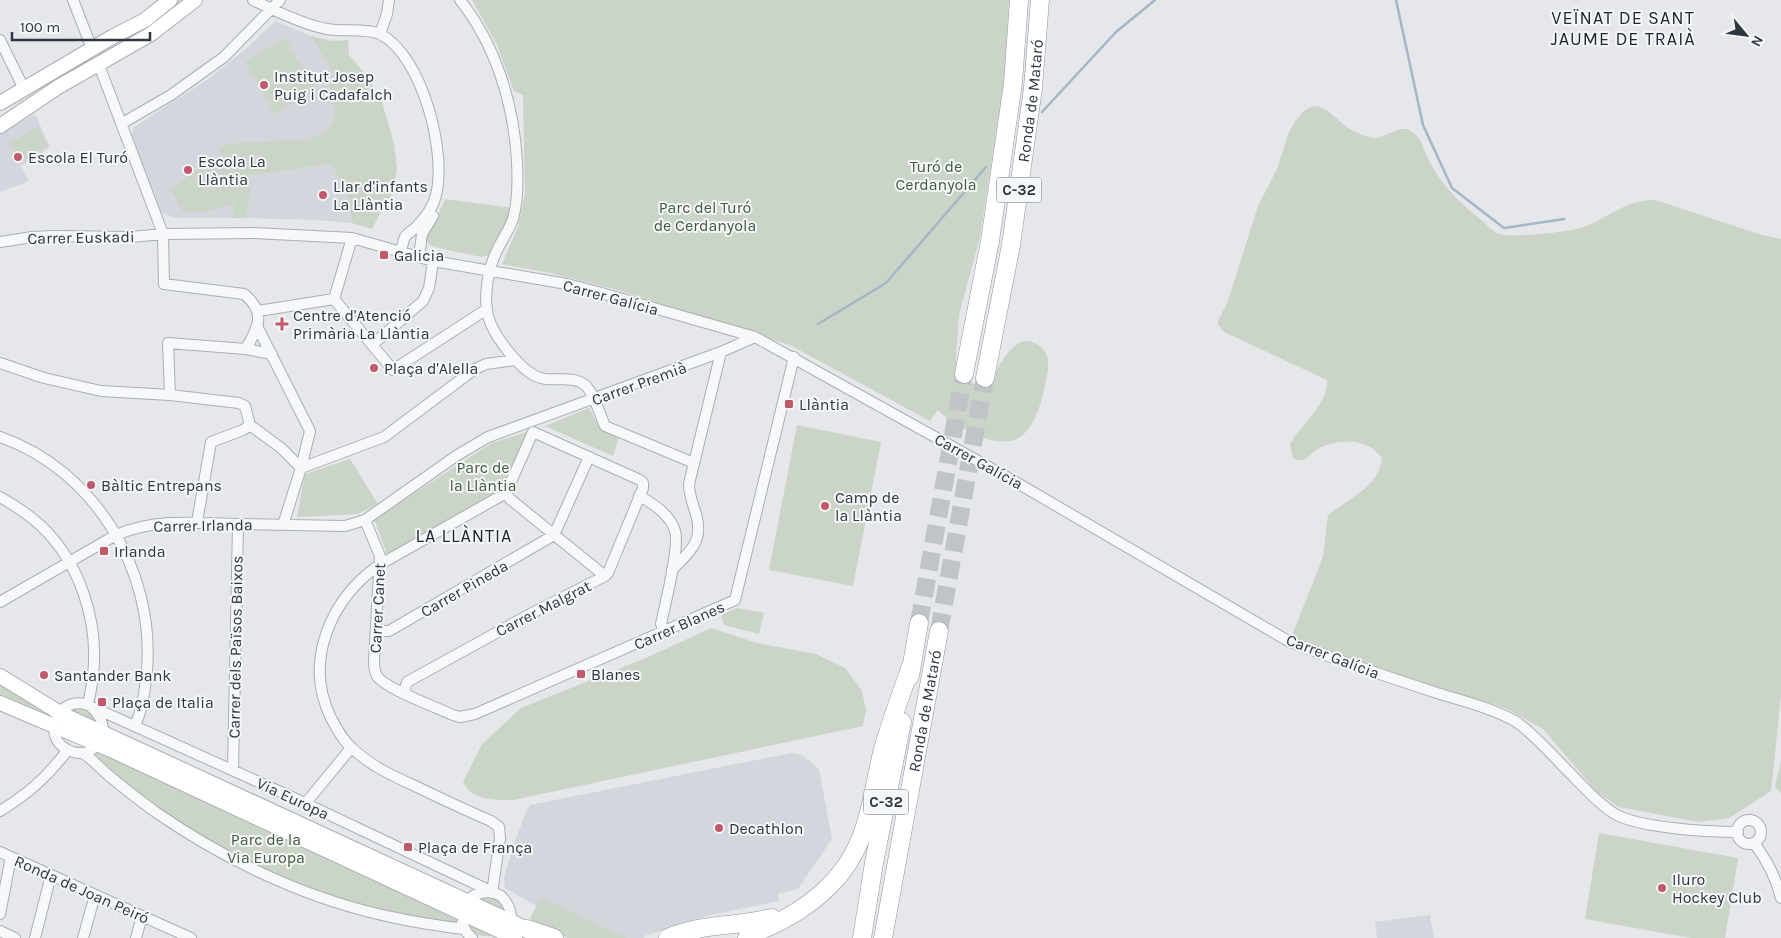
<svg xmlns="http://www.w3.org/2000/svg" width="1781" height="938" font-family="Karla,sans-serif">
  <rect width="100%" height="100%" fill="#e5e7eb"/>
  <path fill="#d3d7dd" d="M275,21L311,36L336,78L327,83L334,99L335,111L330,124L327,129L317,137L309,139L218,150L239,182L232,218H177L164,214L159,211L155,194L152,191L132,135L134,127L207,80L248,47Z
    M35,114L50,147L21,166L29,181L0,192V134Z
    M330,164L347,189L352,223L317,220L246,218L251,190L249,176Z
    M791,753L802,755L819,769L832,839L798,889L778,894L779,901L711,915L644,936V938H593L505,888L504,877L515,841L526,812L530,805Z
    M1430,915L1434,938H1377L1375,922Z"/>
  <path fill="#cad4c7" d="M178,0H185L163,19L123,43L121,39Z
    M472,0H1009L1005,74L980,237L959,315L956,357L957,368L970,383L981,385L991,381C999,366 1016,329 1038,345C1044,349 1047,353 1048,360C1049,372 1045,383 1043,394C1040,408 1032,429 1020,437C997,452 954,426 938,410L930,421L790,345L614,289L550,273L502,264L518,227L525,193L523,95L514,91L497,45Z
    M311,36L332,41L348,40L349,55L368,77L382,102L394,144L397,168L394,192L384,206L372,229L352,223L347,189L330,164L249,176L251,190L246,218H232L234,204L206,212H183L170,189L200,168L203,172L224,158L218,150L226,144L309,139C337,132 340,105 327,83L336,78Z
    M285,38L316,90L275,114L245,62Z
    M1313,106C1330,106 1339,125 1354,131C1360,134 1368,138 1375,138C1386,137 1401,124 1411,131C1423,139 1424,152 1430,163C1443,187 1463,206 1484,222C1488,226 1493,232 1499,234C1512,238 1576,232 1589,225C1611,215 1629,199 1655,200L1762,235L1781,239V696L1771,791L1729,818L1699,822L1619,807L1597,792L1543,729L1505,708L1342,657L1291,638L1323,557L1328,515C1348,499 1380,486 1382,458C1368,437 1336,438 1316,450C1312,453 1308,457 1304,460H1297L1293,458L1290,444C1301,425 1329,403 1327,380L1224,332L1218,325V321L1228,301L1258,206L1277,169L1289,132L1296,120L1305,110Z
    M38,127L48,146L19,162L9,143Z
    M445,199L511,208L507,221L489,255L481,257L434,247L428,243L426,236L427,233L438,215Z
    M589,408L600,428L619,437L613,456L545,426Z
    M797,425L881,442L853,586L769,570Z
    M530,431L504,491L387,554L374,519L492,443Z
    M350,459L378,504L358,514L297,517L305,474Z
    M737,608L764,613L759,634L724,625L721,615Z
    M711,628L757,643L816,654L845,668L862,691L866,710L863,726L513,800C495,800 472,801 463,782L482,744L521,708L646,658Z
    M0,685L51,714V716L0,698Z
    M78,708C88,709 96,715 97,725L69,710Z
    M100,751L453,915L458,922C446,925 418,917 405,914C307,895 213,851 133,790C119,780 106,767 93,756Z
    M1781,760V793L1775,787Z
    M1599,833L1738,858L1725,938H1691L1585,919Z
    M485,896C496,898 502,903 506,913L477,899Z
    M541,897L626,938H568L529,921Z
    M468,921L495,935C482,938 473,936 467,924Z"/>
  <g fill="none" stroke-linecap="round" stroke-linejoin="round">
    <path stroke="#a4b6c7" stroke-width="2.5" d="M1396,0L1423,125L1452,188L1504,228L1564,219
      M1042,112L1116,32L1155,0
      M818,324L886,283L986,167"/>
    <path stroke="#c0c4c9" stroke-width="18" stroke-dasharray="18 9" stroke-linecap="butt" d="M919,623L964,374
      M939,631L985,378"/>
    <defs>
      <path id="street" d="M73,0L89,41L94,49
        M253,0C273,10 305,25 327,29C343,32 366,28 380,34C422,55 447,152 436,195C433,208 426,217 416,227C413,230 408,233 405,237C403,241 402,247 401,252
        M460,0C496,45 514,105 517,162C518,180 518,201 513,219C508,233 498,245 493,260C487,276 484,300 488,316C493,335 521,373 541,378C556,382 572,375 585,385C594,393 600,415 605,426L694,463
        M380,34L387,14L389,0
        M0,40L24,89
        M99,65L163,234L164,284L244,294C267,313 258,327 246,349L168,343L170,395L239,403L245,406L250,425
        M121,124L171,95L224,57L280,0
        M0,242L32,237L54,236L131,237L163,234L254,233L352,238L433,261L567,284L598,292L755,337L1007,477L1290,642C1339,661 1388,677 1437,693C1463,701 1491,708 1515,721C1531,731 1554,757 1568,771C1582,785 1597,803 1615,814C1639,828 1709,832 1738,832
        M419,257L422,234L433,216
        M334,299L352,238
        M258,311L334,299L393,370L487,309
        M258,328L310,431L301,468L283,525
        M372,345L423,301L429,288L433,261
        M246,349L272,354
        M0,363L44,378L101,391L170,395
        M250,425L281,448L301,468
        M0,437C95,470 155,571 147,670C145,688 143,709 135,725
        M301,468L384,437L475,369L486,364L516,360
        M506,493L510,499L605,576
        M639,496C653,503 671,516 675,531C680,546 665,605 661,624L664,632
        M0,497C14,505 28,514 40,525C80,562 99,622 93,675C92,685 90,695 88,705
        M365,520L380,556L374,660C374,666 374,671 377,676C384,688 438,708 453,715L460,717L475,714L735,600L794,357
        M197,522L211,442L243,430L250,425
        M672,570C691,550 705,541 695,511C692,502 689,494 689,484L721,352
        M0,602L116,535C156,518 195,523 237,524C273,525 309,525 345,526L365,520L456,456L488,437L721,352L755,337
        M376,631H389L554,535L589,457
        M404,693L407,682L534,612L605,576L608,573L643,488V483L640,480L533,432
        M92,708C104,718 108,736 94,748C88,753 80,754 73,752C39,742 55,694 88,705L294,798L501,896C510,905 513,914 510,926
        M83,753C92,759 100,768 108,775C124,788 140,801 157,813C228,862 311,901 396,918C419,923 441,926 464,929
        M233,770L238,524
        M305,804L351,748
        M0,811C28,794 47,777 67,751
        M1737 832a12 12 0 1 1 24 0a12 12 0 1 1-24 0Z
        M1754,843C1767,860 1776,877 1781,898
        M0,852L191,938
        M492,893L500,838L499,827L491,821C465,810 440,798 415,786C393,776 371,766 353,749C343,741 337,729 331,718C303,661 331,599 379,565L506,493L533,432
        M464,906C470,896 479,891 491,892
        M0,914L11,857
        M462,923L467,933L472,938
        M0,931L15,938
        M35,938L51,875
        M83,938L95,895
        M136,938L142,916"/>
      <path id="secondary" d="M0,103L112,37L145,20L170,0
        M0,126L58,87L151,34L195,0
        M0,676L60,713L536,933
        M0,703L111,750L515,938"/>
      <g id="highway">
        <path d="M964,374L990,241L1013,83L1019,0"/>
        <path id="s1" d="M985,378L1011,245L1033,88L1040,0"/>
        <path d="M910,676L919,623"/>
        <path d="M527,929L554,938"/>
        <path d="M668,938C701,923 737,927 772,918"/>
        <path d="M747,938C758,930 772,926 784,919C798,912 816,899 827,888C868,850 870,804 882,753C890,723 901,695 911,666"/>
        <path d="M862,938L874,863L902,722"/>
        <path id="s2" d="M883,938L939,631"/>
      </g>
    </defs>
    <use href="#street" stroke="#aaaeb5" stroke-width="12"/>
    <use href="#secondary" stroke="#aaaeb5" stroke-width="16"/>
    <use href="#highway" stroke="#8e95a0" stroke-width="19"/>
    <use href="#street" stroke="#f7f8f9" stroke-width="10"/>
    <use href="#secondary" stroke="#fff" stroke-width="14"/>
    <use href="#highway" stroke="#fff" stroke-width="18"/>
  </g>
  <g fill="#c1596b" stroke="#f4f6f8" stroke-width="2">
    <circle cx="264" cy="85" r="5"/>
    <circle cx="18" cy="157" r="5"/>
    <circle cx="188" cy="170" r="5"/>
    <circle cx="323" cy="195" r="5"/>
    <rect x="379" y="250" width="10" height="10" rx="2.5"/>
    <path d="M279.5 316.5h5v5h5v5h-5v5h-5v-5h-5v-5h5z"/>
    <circle cx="374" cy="368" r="5"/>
    <rect x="784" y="399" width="10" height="10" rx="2.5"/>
    <circle cx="91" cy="485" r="5"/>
    <circle cx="825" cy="506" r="5"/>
    <rect x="99" y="546" width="10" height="10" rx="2.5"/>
    <rect x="576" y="669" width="10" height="10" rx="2.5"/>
    <circle cx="44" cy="675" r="5"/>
    <rect x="97" y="697" width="10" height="10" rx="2.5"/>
    <circle cx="719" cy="828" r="5"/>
    <rect x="403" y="842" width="10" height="10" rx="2.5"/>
    <circle cx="1662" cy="888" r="5"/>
  </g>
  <g text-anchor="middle" stroke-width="4" stroke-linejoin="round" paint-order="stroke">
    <g fill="#f4f6f8" stroke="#697079" stroke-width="1">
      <rect x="996.5" y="177.5" width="45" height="25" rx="4"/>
      <rect x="863.5" y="789.5" width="45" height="25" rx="4"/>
    </g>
    <g font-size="15" font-weight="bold" fill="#2e3642">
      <text x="1019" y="195">C-32</text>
      <text x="886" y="807">C-32</text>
    </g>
    <g font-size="16" fill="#2e3642" stroke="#f4f6f8" text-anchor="start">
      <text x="274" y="82">Institut Josep<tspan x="274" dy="18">Puig i Cadafalch</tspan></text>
      <text x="28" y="163">Escola El Turó</text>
      <text x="198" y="167">Escola La<tspan x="198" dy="18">Llàntia</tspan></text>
      <text x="333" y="192">Llar d'infants<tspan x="333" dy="18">La Llàntia</tspan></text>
      <text x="394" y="261">Galicia</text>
      <text x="293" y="321">Centre d'Atenció<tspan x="293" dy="18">Primària La Llàntia</tspan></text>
      <text x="384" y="374">Plaça d'Alella</text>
      <text x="799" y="410">Llàntia</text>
      <text x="101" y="491">Bàltic Entrepans</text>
      <text x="835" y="503">Camp de<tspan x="835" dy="18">la Llàntia</tspan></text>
      <text x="114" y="557">Irlanda</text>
      <text x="591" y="680">Blanes</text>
      <text x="54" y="681">Santander Bank</text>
      <text x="112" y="708">Plaça de Italia</text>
      <text x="729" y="834">Decathlon</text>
      <text x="418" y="853">Plaça de França</text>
      <text x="1672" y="885">Iluro<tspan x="1672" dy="18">Hockey Club</tspan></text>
    </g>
    <g font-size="16" fill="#2e3642" stroke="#f4f6f8">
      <text dy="6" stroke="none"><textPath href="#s1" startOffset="281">Ronda de Mataró</textPath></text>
      <text transform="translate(81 237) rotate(-1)" y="6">Carrer Euskadi</text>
      <text transform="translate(611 297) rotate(15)" y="6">Carrer Galícia</text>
      <text transform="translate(639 383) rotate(-20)" y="6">Carrer Premià</text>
      <text transform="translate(979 461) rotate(29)" y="6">Carrer Galícia</text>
      <text transform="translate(203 525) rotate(-1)" y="6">Carrer Irlanda</text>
      <text transform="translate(464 588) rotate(-30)" y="6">Carrer Pineda</text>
      <text transform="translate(377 608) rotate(-87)" y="6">Carrer Canet</text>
      <text transform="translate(543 608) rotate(-27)" y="6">Carrer Malgrat</text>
      <text transform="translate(679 625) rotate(-24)" y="6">Carrer Blanes</text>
      <text transform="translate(235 647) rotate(-89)" y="6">Carrer dels Països Baixos</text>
      <text transform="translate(1333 656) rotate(21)" y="6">Carrer Galícia</text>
      <text dy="6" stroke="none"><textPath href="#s2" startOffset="231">Ronda de Mataró</textPath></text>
      <text transform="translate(293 798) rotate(25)" y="6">Via Europa</text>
      <text transform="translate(82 889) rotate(24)" y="6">Ronda de Joan Peiró</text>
    </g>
    <g font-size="16" fill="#435c3d" stroke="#f4f6f8">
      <text x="936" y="172">Turó de<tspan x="936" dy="18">Cerdanyola</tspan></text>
      <text x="705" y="213">Parc del Turó<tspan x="705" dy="18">de Cerdanyola</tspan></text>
      <text x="483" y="473">Parc de<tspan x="483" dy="18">la Llàntia</tspan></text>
      <text x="266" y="845">Parc de la<tspan x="266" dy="18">Via Europa</tspan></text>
    </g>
    <g font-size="18" letter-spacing="1" fill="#202733" stroke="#f4f6f8">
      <text x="1623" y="24">VEÏNAT DE SANT<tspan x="1623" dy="21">JAUME DE TRAIÀ</tspan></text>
      <text x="464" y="542">LA LLÀNTIA</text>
    </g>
  </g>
  <g transform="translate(1746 35) rotate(119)" stroke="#f4f6f8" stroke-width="4" paint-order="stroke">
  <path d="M0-4L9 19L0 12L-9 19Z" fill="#2e3642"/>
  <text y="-8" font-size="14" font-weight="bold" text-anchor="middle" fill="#2e3642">N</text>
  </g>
  <path d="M12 32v8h138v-8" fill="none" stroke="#2e3642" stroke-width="2.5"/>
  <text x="20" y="32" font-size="15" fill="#2e3642" stroke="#f4f6f8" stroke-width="4" paint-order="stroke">100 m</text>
</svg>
